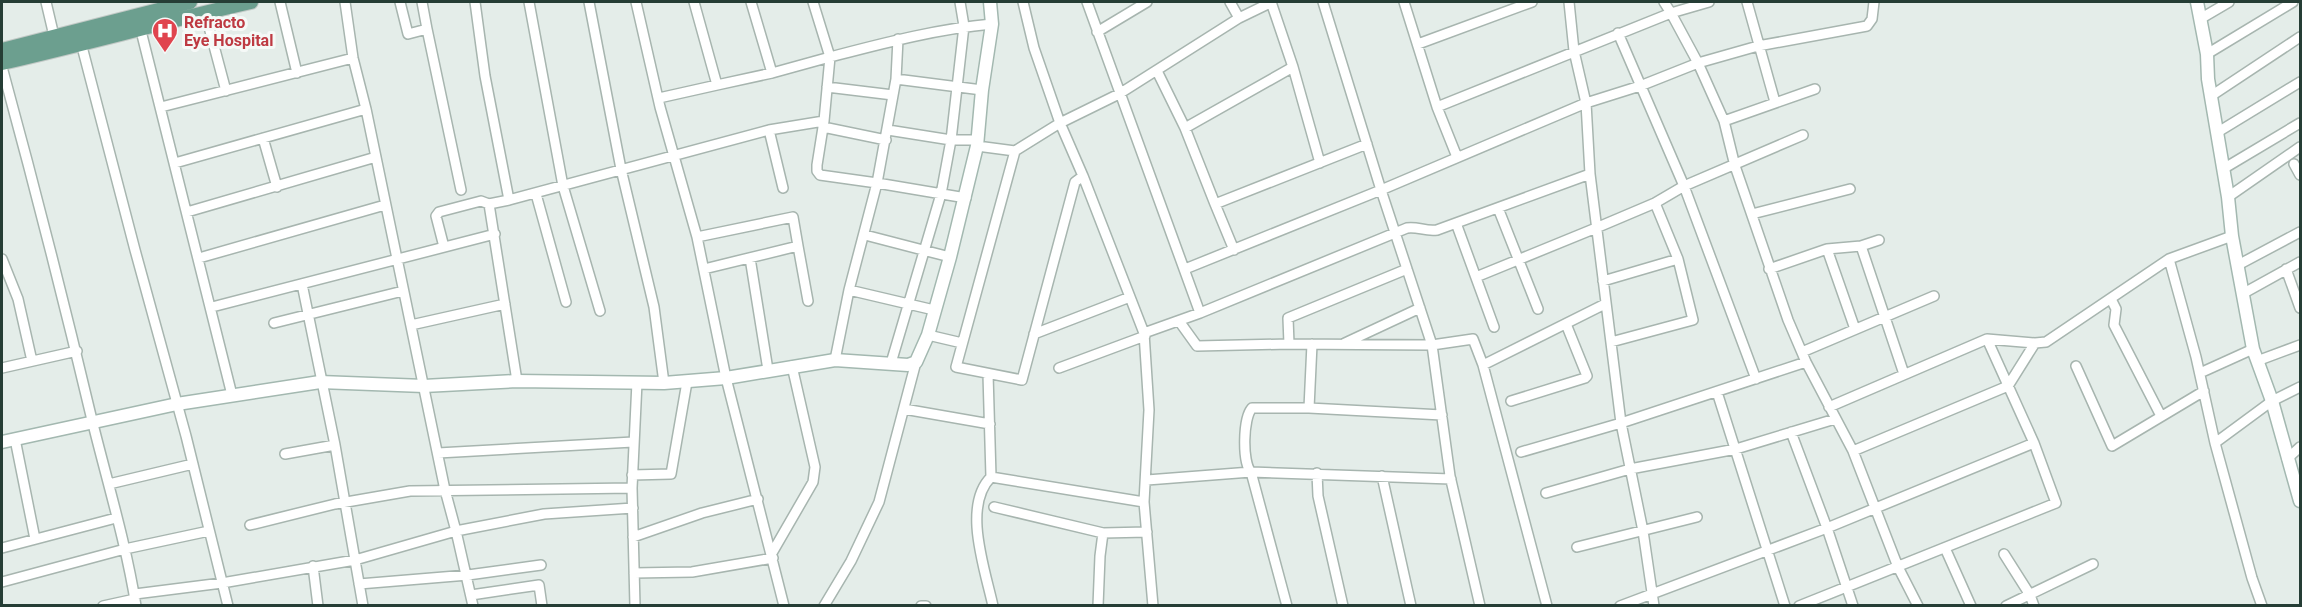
<svg xmlns="http://www.w3.org/2000/svg" width="2302" height="607" font-family="Roboto,sans-serif">
  <rect width="100%" height="100%" fill="#e4ede9"/>
  <g fill="none" stroke-linecap="round" stroke-linejoin="round">
    <defs>
      <path id="street" d="M46,2L54,36
        M280,2L297,73
        M400,2L408,34L427,29L461,190
        M422,2L427,29
        M475,2L485,76L509,200L489,204L517,381
        M529,2L563,186L600,311
        M589,2L621,169L654,307L664,383
        M636,2L660,107L697,237L726,378L784,606
        M751,2L772,73L830,57L813,2
        M1023,2L1034,48L1060,123L1083,176L1144,333L1149,410L1144,502L1153,606
        M1087,2L1200,313L1144,333
        M1230,2L1239,18L1272,2
        M1271,2L1293,67L1320,163
        M1323,2L1381,190L1432,345L1473,339L1483,365L1547,606
        M1404,2L1437,107L1457,157
        M1569,2L1574,51L1586,103L1590,174L1621,423L1643,531L1654,606
        M1664,2L1671,13L1709,2
        M1747,2L1775,102
        M205,12L226,91
        M2200,19L2229,2
        M140,27L232,395
        M1097,32L1147,2
        M1618,33L1684,186L1756,379
        M80,39L135,250L186,436L228,606
        M898,39L896,79L877,183L820,175L817,171V165L824,121L830,57C884,43 936,29 992,24
        M1418,44L1532,2
        M2207,54L2293,2
        M2,67C34,184 64,302 92,420C107,481 126,543 136,606
        M1293,67L1185,128L1215,204L1367,144
        M1157,71L1185,128
        M896,79L982,90
        M717,85L772,73
        M827,87L893,95
        M2211,96L2300,37
        M659,98L717,85L694,2
        M161,107L353,58
        M1437,107L1671,13L1698,63L1724,121L1735,166L1788,320L1806,362L1853,451L1898,567L1918,606
        M1724,121L1815,89
        M823,127L886,140
        M769,130L783,188
        M888,130L951,140H978
        M2218,132L2300,82
        M263,138L277,187
        M977,146L1015,151L1060,123L1119,94L1239,18
        M1015,151L956,367L1022,380L1075,182L1083,176
        M175,163L366,109
        M2294,164L2300,175
        M2223,169L2300,123
        M536,194L566,302
        M2228,197L2300,147
        M509,200L769,130L824,121
        M1215,204L1234,250
        M1498,208L1538,309
        M187,212L376,157
        M1752,214L1850,189
        M1456,223L1494,327
        M865,235L950,257
        M697,237L793,217L798,246L704,269
        M798,246L808,301
        M1861,246L1904,374
        M444,247L436,216L439,212L481,201L489,204
        M1827,249L1855,329
        M199,258L385,205
        M750,258L768,370
        M2,259L18,299L32,361
        M2169,259L2196,357L2215,443L2252,578L2262,606
        M2238,265L2300,232
        M1185,269L1381,190L1586,103L1640,86L1698,63L1758,46L1867,26L1872,19L1874,2
        M1769,269L1827,249L1861,246L1879,240
        M2286,269L2300,308
        M1476,277L1596,228L1655,203L1684,186L1803,135
        M1603,281L1678,259
        M2244,293L2300,262
        M2111,299L2116,309L2114,325L2161,416
        M212,307L495,234
        M934,310L849,290L877,183L966,198
        M1200,313L1407,228C1417,226 1426,232 1437,230L1590,174
        M1179,321L1197,346L1289,344L1288,318L1407,269
        M274,323L403,291
        M411,325L505,304
        M1034,334L1130,297
        M928,335L962,343
        M1611,342L1693,320L1678,259L1655,203
        M1345,343L1420,308
        M1289,344L1432,345L1450,476L1480,606
        M1802,352L1934,296
        M835,360L849,290
        M2257,361L2300,345
        M891,363L941,194L951,140L964,26L960,2
        M1483,365L1605,304
        M2076,366L2112,446L2204,391
        M2,368L77,351
        M1059,368L1145,336
        M2200,373L2253,349
        M988,374L991,477L1144,502
        M1717,392L1785,606
        M1511,401L1585,378L1587,376L1566,324
        M1829,407L1987,339L2035,343L2046,342L2169,259L2232,236
        M1309,408L1312,344
        M904,409L990,424
        M1442,415L1309,408H1252C1243,418 1242,462 1251,472L1451,479
        M1791,432L1827,528L1853,606
        M15,439L35,539
        M2215,443L2272,401L2300,387
        M335,445L363,606
        M1853,451L2008,386L2035,343
        M1521,452L1621,423L1806,362
        M438,453L633,442
        M285,454L335,445L302,284
        M2287,459L2300,447
        M1317,473L1318,496L1343,606
        M632,475L671,474L687,382
        M1382,476L1411,606
        M991,477C962,506 985,569 993,606
        M1147,480L1251,472L1287,606
        M109,484L193,464
        M1546,493L1630,469L1736,449L1835,419
        M994,507L1103,533L1147,532
        M250,525L335,504L410,491L632,488
        M633,537L702,513L758,499
        M1577,547L1697,517
        M2,548L116,518
        M1945,548L1971,606
        M772,553L813,482L815,467L792,366
        M2004,554L2030,595L2034,606
        M313,566L318,606
        M634,573L692,572L773,558
        M2,582L125,549L209,531
        M359,584L468,575L541,565
        M135,594L222,583L355,560L456,531L445,490L366,109L353,58L345,2
        M471,595L539,585L542,606
        M103,606L135,599
        M473,606L456,531L544,514L633,508
        M635,606L632,488L637,382
        M824,606L851,561L879,502L916,362
        M921,606H926
        M1098,606L1100,556L1103,533
        M1620,606L1827,528L2034,443
        M1799,606L2056,503L2034,443L1987,339
        M2006,606L2093,564"/>
      <path id="secondary" d="M2197,2L2207,54L2208,79L2228,197L2232,236L2253,349L2272,401L2300,501
        M2,442L177,404L320,382L424,386L517,381L664,383L726,378L835,360L908,365L916,362L928,335L950,257L977,146L982,90L992,24L990,2"/>
      <path id="primary" d="M2,50L190,2
        M2,63C85,44 167,21 251,2"/>
    </defs>
    <use href="#street" stroke="#a7b5af" stroke-width="12"/>
    <use href="#secondary" stroke="#a3b8b0" stroke-width="15"/>
    <use href="#primary" stroke="#c2c9c6" stroke-width="16"/>
    <use href="#street" stroke="#fff" stroke-width="9"/>
    <use href="#secondary" stroke="#fff" stroke-width="12"/>
    <use href="#primary" stroke="#6c9f8f" stroke-width="14"/>
  </g>
  <defs>
    <symbol id="hospital-pin" viewBox="-11 -11 22 30"><path d="M0 17L-7.5 6A9.5 9.5 0 1 1 7.5 6Z" fill="#e0444e" stroke="#f5f9f7"/><path d="M-5-5h3v3.5h4V-5h3V5h-3V1.5h-4V5h-3Z" fill="#fff"/></symbol>
  </defs>
  <g fill-rule="evenodd">
    <use href="#hospital-pin" x="150" y="16" width="30" height="40"/>
  </g>
  <g text-anchor="middle" stroke-width="6" stroke-linejoin="round" paint-order="stroke">
    <g font-size="16" font-weight="bold" fill="#be3a42" stroke="#f5f9f7" text-anchor="start">
      <text x="184" y="28">Refracto<tspan x="184" dy="18">Eye Hospital</tspan></text>
    </g>
  </g>
  <rect width="2302" height="607" fill="none" stroke="#253d35" stroke-width="6"/>
</svg>
